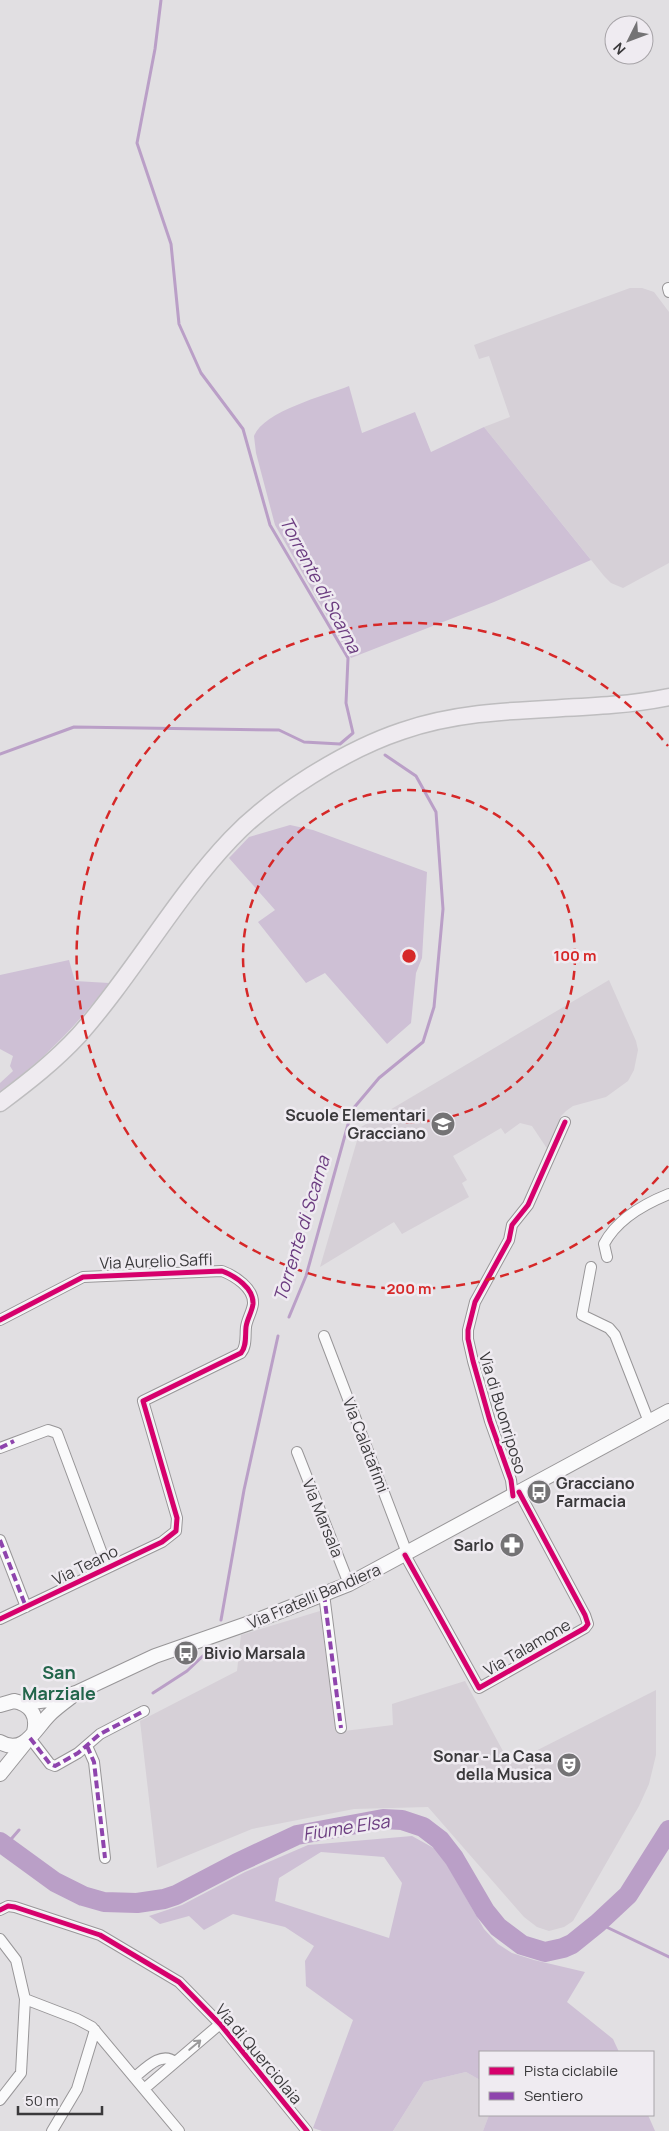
<svg xmlns="http://www.w3.org/2000/svg" width="669" height="2131" font-family="Manrope,sans-serif">
  <rect width="100%" height="100%" fill="#e1dfe2"/>
  <path fill="#d6d0d7" d="M630,288H642L654,292L669,312V563L623,588L611,583L604,576L484,427L510,417L489,356L479,359L474,345Z
    M609,980L636,1041L638,1050L634,1070L628,1081L606,1097L573,1106L566,1111L561,1116L548,1150L532,1126L520,1123L505,1134L501,1128L462,1151L453,1156L467,1180L462,1183L469,1197L402,1234L394,1222L320,1267L361,1127Z
    M320,1611L336,1732L393,1725L392,1704L465,1681L510,1764L656,1690V1755L649,1784L639,1806L573,1921L564,1927L549,1931L537,1927L524,1917L428,1807L354,1809L252,1829L157,1868L140,1721L237,1671L241,1635Z
    M466,2072L480,2080V2115H489L483,2131H393L424,2082Z"/>
  <path fill="#cec0d5" fill-rule="evenodd" d="M349,386L362,433L415,412L431,452L484,427L591,560L494,602L351,658L275,525L256,453L254,436C264,411 324,396 349,386Z
    M290,825L313,830L427,872L422,958L416,973L411,1023L387,1044L325,973L306,983L258,922L275,910L229,858L249,837Z
    M69,960L75,981L109,983C77,1025 43,1061 0,1091V1083L13,1071L10,1066L13,1056L0,1049V975Z
    M412,1836L439,1851L484,1929L498,1944L512,1953L534,1960L585,1972L567,2002L613,2039L619,2052H480V2080L466,2072L424,2082L393,2131H322L313,2128L353,2020L306,1986L305,1961L314,1946L285,1927L233,1914L204,1930L189,1916L160,1924L149,1916L182,1905L245,1872L308,1845ZM321,1852L384,1857L402,1883L389,1938L275,1901L279,1878Z
    M489,2115H648L655,2131H483Z"/>
  <g fill="none" stroke-linecap="round" stroke-linejoin="round">
    <path stroke="#ba9fc7" stroke-width="3" d="M0,754L74,727L279,730L304,742L340,744L353,733L346,703L348,658L270,525L243,429L201,373L179,324L171,244L137,143L155,49L161,0
      M289,1317L306,1276L352,1110L379,1078L423,1042L434,1007L443,909L436,812L416,776L385,755
      M221,1620L244,1490L278,1336
      M153,1693L187,1671L205,1654
      M6,1845L19,1830
      M598,1923L669,1957"/>
    <path stroke="#ba9fc7" stroke-width="20" d="M0,1842L55,1882L83,1896L104,1902L137,1903L164,1899L176,1895L237,1863L297,1835L383,1819L402,1820L423,1827L440,1840L454,1858L485,1911L498,1927L522,1945L545,1952L563,1948L572,1944L598,1923L628,1895L669,1830"/>
    <defs>
      <path id="street" d="M668,288L669,292
        M607,1257L604,1244C617,1219 644,1204 669,1194
        M591,1267L582,1315L609,1328L615,1335L649,1422
        M0,1320L83,1277L222,1271C235,1276 254,1288 253,1304C252,1312 247,1319 246,1327C245,1336 247,1346 241,1353L143,1401L177,1518L176,1531L162,1542L0,1619
        M324,1336L407,1553
        M0,1448L48,1430L57,1433L107,1567
        M297,1452L349,1584
        M513,1496L511,1480L490,1421L473,1361L468,1339V1330L475,1302L509,1240L512,1225L528,1205L565,1122
        M0,1540L26,1607
        M405,1555L479,1688L585,1628L588,1624L585,1615L519,1492
        M324,1594L341,1728
        M30,1738L50,1764L55,1766L78,1753L100,1734L144,1711
        M87,1746L94,1762L105,1858
        M0,1910L8,1906L15,1907L100,1935L179,1982L220,2024L307,2131
        M0,1939L16,1960L25,1999L21,2073L0,2100
        M25,1999L77,2019L92,2027L179,2131
        M135,2077C146,2068 161,2051 175,2062
        M144,2089L220,2024
        M52,2131L77,2089L95,2030"/>
      <path id="secondary" d="M23,1703L57,1699L76,1693L155,1656L258,1620L349,1584L669,1411
        M0,1705L14,1701C31,1704 38,1716 34,1732
        M0,1742C24,1756 35,1729 49,1715C56,1708 63,1703 71,1697
        M0,1774L25,1743"/>
      <path id="primary" d="M0,1103C28,1082 55,1061 79,1035C134,973 174,899 231,839C273,795 345,750 402,731C488,701 581,715 669,697"/>
    </defs>
    <use href="#street" stroke="#989698" stroke-width="12"/>
    <use href="#secondary" stroke="#989698" stroke-width="16"/>
    <use href="#primary" stroke="#bebdbf" stroke-width="19"/>
    <use href="#street" stroke="#fafafb" stroke-width="10"/>
    <use href="#secondary" stroke="#fafafb" stroke-width="14"/>
    <use href="#primary" stroke="#efebf0" stroke-width="16"/>
    <path stroke="#8e44ad" stroke-width="4" stroke-dasharray="8 4" stroke-linecap="butt" d="M0,1448L14,1441
      M0,1540L26,1607
      M324,1594L341,1728
      M30,1738L50,1764L55,1766L78,1753L100,1734L144,1711
      M87,1746L94,1762L105,1858"/>
    <defs>
      <path id="cycleway" d="M0,1320L83,1277L222,1271C235,1276 254,1288 253,1304C252,1312 247,1319 246,1327C245,1336 247,1346 241,1353L143,1401L177,1518L176,1531L162,1542L0,1619
        M513,1496L511,1480L490,1421L473,1361L468,1339V1330L475,1302L509,1240L512,1225L528,1205L565,1122
        M405,1555L479,1688L585,1628L588,1624L585,1615L519,1492
        M0,1910L8,1906L15,1907L100,1935L179,1982L220,2024L307,2131"/>
    </defs>
    <use href="#cycleway" stroke="#efebf1" stroke-width="8"/>
    <use href="#cycleway" stroke="#d6006c" stroke-width="5"/>
  </g>
  <defs><path id="oneway-shaft" d="M-6 0H5M1.5-3L5.5 0L1.5 3" fill="none" stroke-width="1.6" stroke-linecap="round" stroke-linejoin="round" transform="scale(1.25)"/></defs>
  <use stroke="#9a9a9b" href="#oneway-shaft" transform="translate(195 2045) rotate(-40)"/>
  <g fill="none" stroke="#d62828" stroke-width="2.5" stroke-dasharray="9 6">
    <circle cx="409" cy="956" r="166"/>
    <path d="M668 1166A333 333 0 1 1 668 746"/>
  </g>
  <defs>
    <symbol id="school-disc" viewBox="-11 -11 22 22"><circle r="9.5" fill="#747375" stroke="#efebf1"/><path d="M0-5L7-2L0 1L-7-2ZM-4 1L0 2.5L4 1V4Q0 6-4 4Z" fill="#fff"/></symbol>
    <symbol id="bus-disc" viewBox="-11 -11 22 22"><circle r="9.5" fill="#747375" stroke="#efebf1"/><path d="M-5-6H5V4H4V6H2V4H-2V6H-4V4H-5ZM-3.5-4V0h7V-4ZM-3.5 1.2v1.5H-2V1.2ZM2 1.2v1.5H3.5V1.2Z" fill="#fff"/></symbol>
    <symbol id="pharmacy-disc" viewBox="-11 -11 22 22"><circle r="9.5" fill="#747375" stroke="#efebf1"/><path d="M-2-6h4v4h4v4h-4v4h-4v-4h-4v-4h4Z" fill="#fff"/></symbol>
    <symbol id="theatre-disc" viewBox="-11 -11 22 22"><circle r="9.5" fill="#747375" stroke="#efebf1"/><path d="M-5-5.5Q0-4 5-5.5V0Q5 5 0 6Q-5 5-5 0ZM-3.3-2.5H-1v1.5H-3.3ZM1-2.5H3.3v1.5H1ZM-2.8 1Q0 5.5 2.8 1Z" fill="#fff"/></symbol>
  </defs>
  <g fill-rule="evenodd">
    <use href="#school-disc" x="429" y="1110" width="28" height="28"/>
    <use href="#bus-disc" x="525" y="1478" width="28" height="28"/>
    <use href="#pharmacy-disc" x="498" y="1531" width="28" height="28"/>
    <use href="#bus-disc" x="172" y="1639" width="28" height="28"/>
    <use href="#theatre-disc" x="555" y="1751" width="28" height="28"/>
  </g>
  <g text-anchor="middle" stroke-width="5" stroke-linejoin="round" paint-order="stroke">
    <g font-size="16" font-weight="bold" fill="#3a393b" stroke="#efebf1" text-anchor="end">
      <text x="426" y="1121">Scuole Elementari<tspan x="426" dy="18">Gracciano</tspan></text>
      <text x="556" y="1489" text-anchor="start">Gracciano<tspan x="556" dy="18">Farmacia</tspan></text>
      <text x="494" y="1551">Sarlo</text>
      <text x="204" y="1659" text-anchor="start">Bivio Marsala</text>
      <text x="552" y="1762">Sonar - La Casa<tspan x="552" dy="18">della Musica</tspan></text>
    </g>
    <g font-size="16" fill="#3a393b" stroke="#efebf1">
      <text transform="translate(156 1261) rotate(-2)" y="6">Via Aurelio Saffi</text>
      <text transform="translate(503 1413) rotate(73)" y="6">Via di Buonriposo</text>
      <text transform="translate(366 1445) rotate(69)" y="6">Via Calatafimi</text>
      <text transform="translate(323 1518) rotate(68)" y="6">Via Marsala</text>
      <text transform="translate(85 1565) rotate(-26)" y="6">Via Teano</text>
      <text transform="translate(314 1596) rotate(-23)" y="6">Via Fratelli Bandiera</text>
      <text transform="translate(527 1647) rotate(-30)" y="6">Via Talamone</text>
      <text transform="translate(259 2054) rotate(50)" y="6">Via di Querciolaia</text>
    </g>
    <g font-size="18" font-style="italic" fill="#6b3c80" stroke="#efebf1">
      <text transform="translate(320 585) rotate(62)" y="6">Torrente di Scarna</text>
      <text transform="translate(302 1229) rotate(-73)" y="6">Torrente di Scarna</text>
      <text transform="translate(346 1828) rotate(-9)" y="6">Fiume Elsa</text>
    </g>
    <g font-size="18" font-weight="bold" fill="#22654b" stroke="#efebf1">
      <text x="59" y="1679">San<tspan x="59" dy="21">Marziale</tspan></text>
    </g>
  </g>
  <circle cx="409" cy="956" r="8" fill="#d62828" stroke="#efebf1" stroke-width="2.5"/>
  <g font-size="15" text-anchor="middle" font-weight="bold" fill="#d62828" stroke="#efebf1" stroke-width="5" stroke-linejoin="round" paint-order="stroke">
    <text x="575" y="961">100 m</text>
    <text x="409" y="1294">200 m</text>
  </g>
  <rect x="479" y="2051" width="175" height="65" fill="#efebf1" stroke="#a7a4a8"/>
  <rect x="489" y="2067" width="25" height="8" fill="#d6006c" stroke="#a7a4a8"/>
  <text x="524" y="2076" font-size="15" fill="#3a393b">Pista ciclabile</text>
  <rect x="489" y="2092" width="25" height="8" fill="#8e44ad" stroke="#a7a4a8"/>
  <text x="524" y="2101" font-size="15" fill="#3a393b">Sentiero</text>
  <g transform="translate(629 40) rotate(228)"><circle r="24" fill="#efebf1" stroke="#a7a4a8"/>
  <path d="M0-4L9 19L0 12L-9 19Z" fill="#747375"/>
  <text y="-8" font-size="14" font-weight="bold" text-anchor="middle" fill="#3a393b">N</text>
  </g>
  <path d="M18 2106v8h84v-8" fill="none" stroke="#3a393b" stroke-width="2.5"/>
  <text x="25" y="2106" font-size="15" fill="#3a393b" stroke="#efebf1" stroke-width="4" paint-order="stroke">50 m</text>
</svg>
